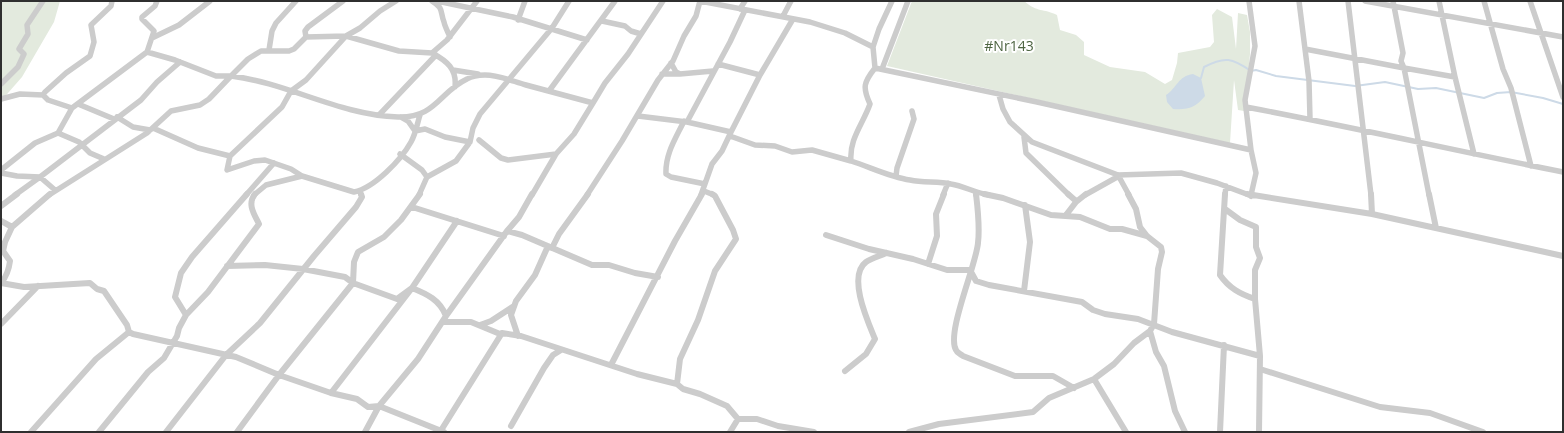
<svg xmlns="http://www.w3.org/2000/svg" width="1564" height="433" font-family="'Open Sans',sans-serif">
  <rect width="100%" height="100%" fill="#fff"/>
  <path fill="#e3eade" d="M1,1H60L54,22L22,77L1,101Z
    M912,1H1024C1038,13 1043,8 1057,15L1060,30L1076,35L1084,42V55L1110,67L1145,72L1165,84L1172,80L1177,63L1178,53L1210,47L1214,42L1212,15L1217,9L1232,17L1236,49L1238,13L1247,15L1250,32V54L1244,111L1238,110L1234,80L1230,143L887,66Z"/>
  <path fill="#cddae7" d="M1193,74L1201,78L1205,96C1195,108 1188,110 1173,109L1167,102L1166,95C1177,88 1178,76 1193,74Z"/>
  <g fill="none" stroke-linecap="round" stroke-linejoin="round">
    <path stroke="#cddae7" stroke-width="2" d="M1201,78L1204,67C1225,56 1232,58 1251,71L1256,70L1276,76L1355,86L1385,82L1418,89L1436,88L1484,98L1497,93L1511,92L1543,98L1563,104"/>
    <path stroke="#ccc" stroke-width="5.5" d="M112,1L111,6L91,25L94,42L90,56L66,73L45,92L43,95L48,100L72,108L147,52L154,31L142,19V17L155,6L157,1
      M432,1C444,8 440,12 444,22C445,27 448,32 450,37
      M437,1L513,17L587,40
      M700,1L810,22L845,33L873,47
      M892,1L879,29L873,47L875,68C864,82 862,87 870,104C863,124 849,139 851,161C870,167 890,177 910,180C924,183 938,181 951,184C964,186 975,193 989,195
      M1299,1L1309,81L1310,119
      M1348,1L1371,195
      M1365,1L1563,37
      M1393,1L1403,53L1401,61L1404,68L1455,77L1439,1
      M1484,1L1503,69L1511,88L1531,166
      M1530,1L1563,97
      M740,9L745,1
      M783,16L791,1
      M518,20L525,1
      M602,21L625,26L631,31L641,34
      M306,37L305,31L308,27L343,1
      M152,38L179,25L210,1
      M1305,49L1404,68L1429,195
      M269,50L272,31L276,23L296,1
      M147,52L175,60L216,76H231L248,59L261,51H289L294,49L306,37L346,36L360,28L380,11L396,1
      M671,63L676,72L680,74L713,71
      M875,68L1037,102L1251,150L1245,100L1255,46L1249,1
      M882,69L908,1
      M453,70L478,74
      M662,74H680
      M760,75L793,19
      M1455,77L1474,154
      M1,84L18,67L24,54L19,49L28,34L27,25L43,1
      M455,87C457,69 447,61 432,53L447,40L477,1
      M549,91L615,1
      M999,95L1003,109L1010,122L1032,142L1118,175L1181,173L1217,183L1249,195
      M1,99L20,94L43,95
      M78,104L114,119
      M1246,107C1352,127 1457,151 1563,172
      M379,115L436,55
      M420,115C417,124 416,133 411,142C401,160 374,188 354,192L302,176L291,169L265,160L254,161L227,170L230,156L282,107L291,91L306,80L346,36L399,51L432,53
      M638,116L687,122L731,132L760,75L718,64
      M117,117L133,127L150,130
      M401,117L408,121L415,131L425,129L445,137L470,142
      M684,121C676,138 665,154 666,174L671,177L705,184
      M687,122L730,42L745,10
      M153,128L198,148L230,156
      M58,133L79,142L90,153L104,159
      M730,136L755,145L775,146L792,152L812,150L851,161
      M1024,137L1026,153L1069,195
      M479,140L501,158L508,160L556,154
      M1251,150L1256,173L1251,195
      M400,154L422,170L427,177
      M1,170L35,143L58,133L72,108
      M1,173L17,176L40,177L141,100L157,82L180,62
      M1118,175L1129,195
      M896,176L897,168L914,119L912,111
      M704,191L714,195
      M360,192L361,195
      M976,193V195
      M15,195L40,177L55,190
      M49,195L147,133L171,111L200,105L209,99L231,76C288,83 339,115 398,117C436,118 439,92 467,79C472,76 479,75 485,75C499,75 512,81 526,85C548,91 571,97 593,103L605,83L628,54L663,1
      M246,195L274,163
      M254,195L266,185L302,176
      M419,195L427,177L456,161L470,142L473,128L480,114L552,28L569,1
      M532,195L556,154L574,134L593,103
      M587,195L622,141L658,80L673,61L684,36L696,16L700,1
      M701,195L712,164L722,151L731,132
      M943,195L948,183
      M1085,195L1119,176
      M1225,195L1226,186"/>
    <path stroke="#ccc" stroke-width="6" d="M976,194C978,211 980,227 978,243C976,266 946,333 956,350C957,353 961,354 963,356L1015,376H1053L1074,388
      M984,194L1003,198L1051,215L1080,217L1110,229H1122L1147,236
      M1068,194L1076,201
      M1225,194L1220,275C1229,288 1240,294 1255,299L1260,356
      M1247,194L1372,214L1563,256
      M1371,194L1372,214
      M1429,194L1436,228
      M1251,196L1252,194
      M1,206L17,194
      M412,207L504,236
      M1225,209L1240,220L1256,227V247L1260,258L1255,270V299
      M1066,215L1076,202L1086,194
      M1,221L12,227L50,194
      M507,231L522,235L592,265H609L635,273L658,277
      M826,235L869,249L913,259L947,270H970L976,281L989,285L1082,302L1093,310L1105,314L1138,319L1172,332L1260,356L1259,432
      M552,248L559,234L588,194
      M928,264L937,236L936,214L944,194
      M227,266L265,265L303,269L345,277L353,283L397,299L412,288C427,294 440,300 446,316
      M1,283L24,287L90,283L97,289L104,291L127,325L129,332L133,334L236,357L279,375L331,393L357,399L368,407L379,406L444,432
      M1,283C7,276 9,269 10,261L3,251L5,242L12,227
      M1024,291L1030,242L1025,205
      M186,315L208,292L259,224C254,214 247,204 255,194
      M443,322H471L500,334
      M1,324L38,286
      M480,325L491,321L514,306
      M1150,331L1156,352L1164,366L1175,411L1185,432
      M518,336L511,315L516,301L535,275L548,246
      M611,365L675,241L702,194
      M1260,369L1380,407L1430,413L1483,432
      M845,371L866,354L875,339C868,322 847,276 866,262C872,258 880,256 886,253
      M1094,379L1126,432
      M677,384L680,359L698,320L715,271L736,239L733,230L715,196L712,194
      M331,393L412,288L457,221
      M511,426L544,368L553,355L561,350
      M31,432L96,359L129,332
      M99,432L148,372L164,358L177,336L179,328L186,315L175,297L181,273L192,257L247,194
      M166,432L226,355L260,323L314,256L356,207L362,197L361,194
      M237,432L279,375L353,283L354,262L358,252L384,237L401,220L420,194
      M365,432L379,406L418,359L446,316L507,231L519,217L532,194
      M440,432L502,333L521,336L637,374L677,384L683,389L700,394L727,406L738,419
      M730,432L738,419H757L778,426L814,432
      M909,432L939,424L1033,412L1049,398L1094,379L1114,364L1134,343L1150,331L1154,324L1158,269L1162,252L1161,247L1147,236L1140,227L1136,209L1128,194
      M1220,432L1224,345"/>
  </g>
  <g text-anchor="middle" stroke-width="4" stroke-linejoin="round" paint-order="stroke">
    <g font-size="14" fill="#4e6542" stroke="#fff">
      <text x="1009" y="51">#Nr143</text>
    </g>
  </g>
  <rect width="1564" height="433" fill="none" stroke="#2f2f2f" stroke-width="4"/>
</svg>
